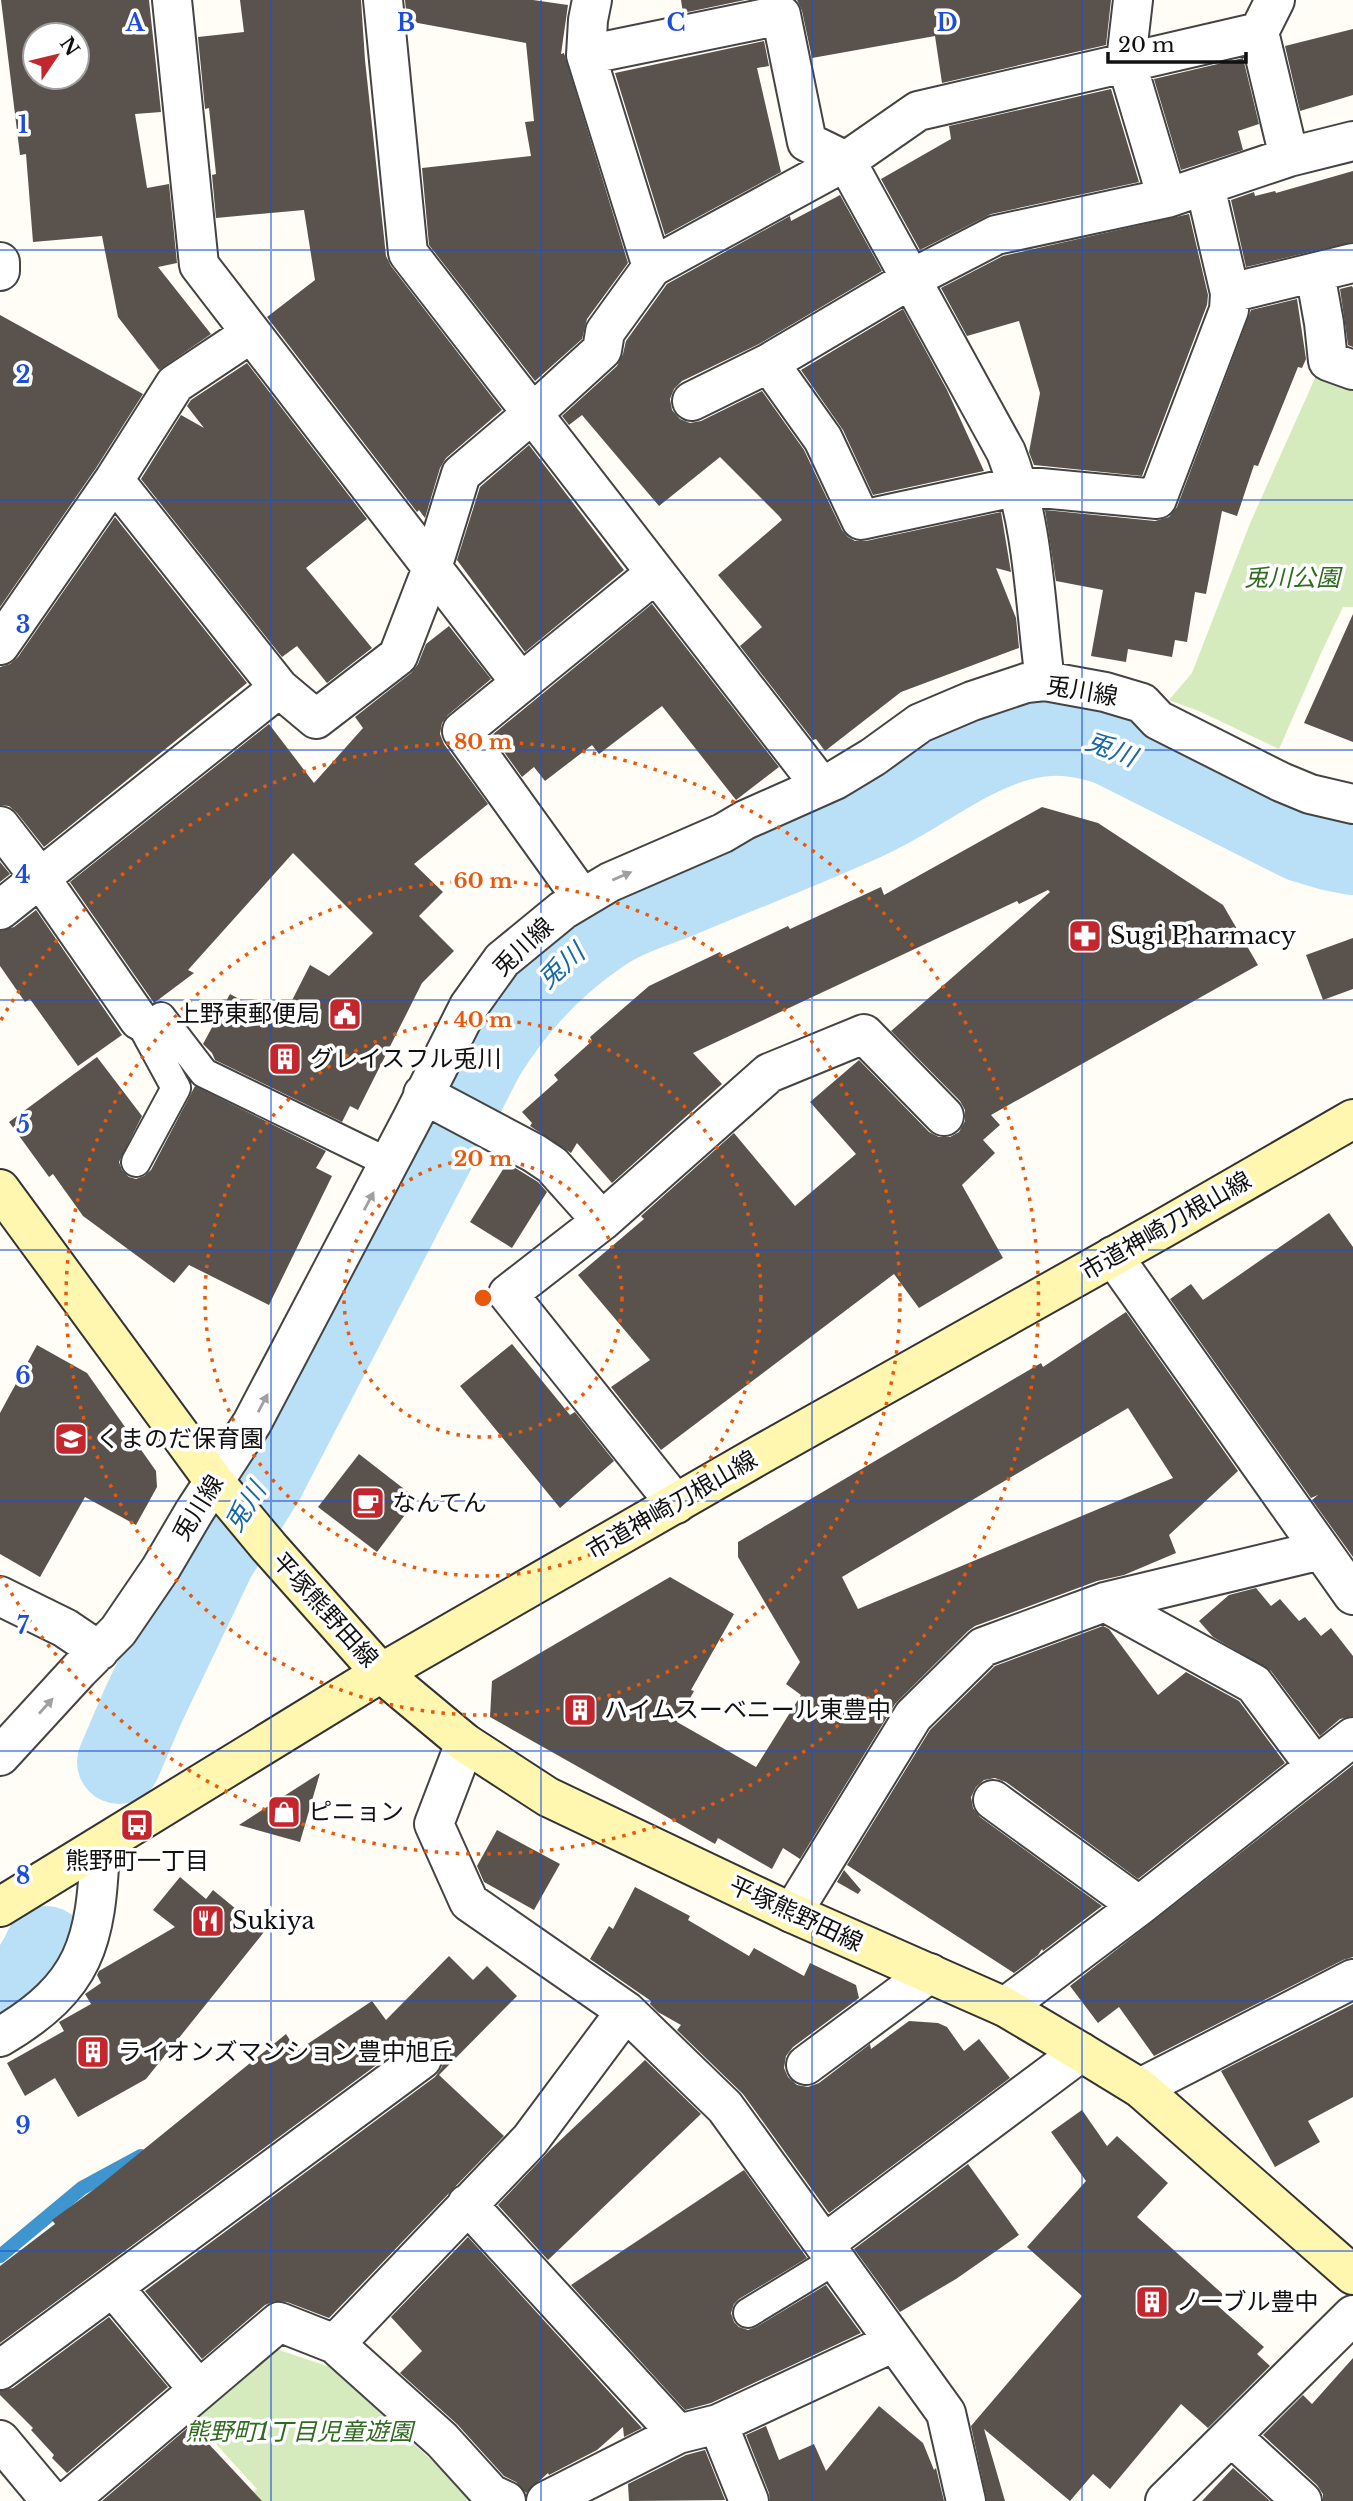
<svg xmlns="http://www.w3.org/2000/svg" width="1353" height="2501" font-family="'Libre Baskerville','Noto Sans JP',serif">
  <rect width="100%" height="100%" fill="#fffdf5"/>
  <path fill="#d5ebbd" d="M1316,376L1353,384V607H1343L1322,651L1279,749L1199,711L1169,700L1192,673L1251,521Z
    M270,2347L330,2367L476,2501H246L257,2489L195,2421Z"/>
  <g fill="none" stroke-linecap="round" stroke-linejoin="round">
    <path stroke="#3f96cf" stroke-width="14" d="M0,2256L82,2188L141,2156"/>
    <path stroke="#b9e0f7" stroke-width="84" d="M119,1762L143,1706L214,1557L263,1479L483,1055C513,1006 552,964 599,932C623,915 654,906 681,895C743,869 806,845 867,817C920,793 965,752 1023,738C1052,730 1083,734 1111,744L1302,840L1332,849L1353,853
      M0,1999C24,1983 34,1975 46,1948"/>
  </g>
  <path fill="#5a524d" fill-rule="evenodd" d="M1,0H149L161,112L135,114L147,188L169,184L177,263L158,267L211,334L159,370L118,317L102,236L33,242L26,154L20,155ZM35,35H77V77H35Z
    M240,0H361L365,60L386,256L391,266L502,410L446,458L440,468L425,518L419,510L417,512L267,317L315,280L304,210L216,218L212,175L216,174L209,108L205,109L198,37L244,32Z
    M405,0H533L568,5L561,54L564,53L628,263L587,319L582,339L535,381L429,245L422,168L531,156L525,122L534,121L526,43L407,21Z
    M681,0H745L683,13Z
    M797,0H1111L1106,45L942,83L935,36L812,58L802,11Z
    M1353,29V95L1300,111L1285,46Z
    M764,41L769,66L757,68L781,172L665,235L615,73Z
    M1243,58L1259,124L1238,131L1243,150L1181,170L1154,79Z
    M1111,89L1139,182L991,214L920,250L881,179L951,139L949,126Z
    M1353,171V242L1246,267L1231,200L1254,192L1255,196L1275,191L1276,193Z
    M840,195L882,271L759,344L682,381L674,389L670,399L672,410L680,419L690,423L701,421L762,391L804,450L842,530L848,537L855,541H866L1001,512L1011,572L996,568L1016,618L1019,648L901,692L825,751L816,739L813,740L740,646L762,627L718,575L782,520L779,516L720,457L659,506L582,415L569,425L562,416L617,366L623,354L626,341L667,284L790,216L791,221Z
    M1189,214L1208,295L1207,305L1142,476L1034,465L1029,452L1040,393L1019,321L967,336L941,288L1003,256Z
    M1352,286L1353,288V347L1348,345L1340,289Z
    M1297,299L1306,359L1302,368L1298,367L1258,466L1254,465L1237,516L1222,511L1206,594L1195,592L1187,642L1175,640L1172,657L1128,649L1126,662L1091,656L1103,590L1056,581L1045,510L1155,521L1169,517L1177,507L1251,310Z
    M903,309L947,390L984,471L873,495L843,430L801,370Z
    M0,315L143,394L96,468L0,607Z
    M247,363L367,519L306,568L372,648L327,683L297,646L282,657L141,479L181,415L204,428L187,406L191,400Z
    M529,445L624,570L525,652L457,560L480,487Z
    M115,517L247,683L44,847L17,813L9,806L0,805V667L10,664L18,657Z
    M652,604L779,767L736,800L662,706L599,754L592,745L545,781L534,767L522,777L492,735Z
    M1353,614V742L1304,723Z
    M449,626L491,679L448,715L442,723L440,734L444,744L488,804L414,864L443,892L419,916L454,951L422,983L358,1110L350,1106L342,1122L215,1060L212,1053L203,1044L230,994L281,1022L310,965L329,976L373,933L293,853L188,970L194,973L154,1003L70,882L269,724L314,783L363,728L355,717L411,673L418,664L426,644Z
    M1042,807L1098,823L1223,905L1258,965L991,1115L1000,1125L983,1140L995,1153L962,1185L1003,1258L919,1308L894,1274L661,1450L611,1387L650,1360L578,1275L644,1219L641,1216L734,1133L795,1206L856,1154L810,1102L859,1060L929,1132L939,1137H950L959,1132L965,1121V1110L960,1101L891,1031L1050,892L1048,890L1019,904L1017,901L693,1053L722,1084L612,1183L577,1143L571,1153L530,1126L532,1123L522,1112L558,1080L554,1075L592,1041L590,1037L649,986L720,952L722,957L788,926L790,929L881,887L884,895Z
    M0,862L10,874L0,882Z
    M36,910L122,1035L78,1066L30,999L25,1002L0,966V931L14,927Z
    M1353,938V989L1323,1000L1306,955Z
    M97,1057L142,1116L119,1162L122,1170L129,1177L136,1179L144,1176L151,1170L195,1086L326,1151L316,1168L332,1176L269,1305L189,1265L174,1283L83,1216L53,1174L49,1177L9,1122Z
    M507,1163L538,1182L547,1192L512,1248L470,1222Z
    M1329,1213L1353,1247V1557L1312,1500L1318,1495L1311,1498L1170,1299L1191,1284L1203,1300Z
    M1126,1312L1238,1471L1169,1535L1176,1553L1124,1575L1097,1581L975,1626L968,1631L895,1704L800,1859L783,1848L772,1869L718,1838L715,1844L490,1717L492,1681L670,1577L734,1614L691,1690L694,1691L677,1722L756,1767L801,1695L786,1684L800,1662L738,1557V1542L1041,1363L1043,1367ZM1128,1408L1173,1478L858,1609L842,1577Z
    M512,1344L570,1415L575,1412L614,1461L560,1508L460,1386Z
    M37,1345L87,1373L156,1471L157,1487L136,1525L85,1497L40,1577L0,1554V1413Z
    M359,1454L417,1499L377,1552L318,1507Z
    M1256,1588L1271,1606L1280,1599L1299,1621L1305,1617L1321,1636L1331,1628L1353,1656V1716L1340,1719L1320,1736L1271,1671L1213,1637L1199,1621L1229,1595Z
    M1103,1626L1109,1629L1158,1695L1186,1672L1239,1701L1285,1763L1138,1879L1006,1782L995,1778L984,1780L976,1787L971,1797L973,1808L980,1817L1102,1906L1043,1951L1042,1949L1038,1955L1014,1973L847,1865L930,1730L995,1666Z
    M1353,1765V1957L1343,1960L1154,2056L1119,2007L1098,2023L1070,1986Z
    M320,1773L300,1842L239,1825Z
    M497,1830L560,1864L534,1910L484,1882L477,1866Z
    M844,1870L861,1890L858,1894L837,1882Z
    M180,1877L206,1899L213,1890L264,1932L146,2079L78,2117L55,2078L25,2096L7,2063L64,2031L59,2022L91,2004L85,1994L101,1983L97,1975L99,1971L175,1927L153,1910Z
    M635,1887L690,1916L688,1920L749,1956L754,1948L804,1976L810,1963L856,1985L859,1998L793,2047L786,2056L784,2068L788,2077L797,2085L808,2087L819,2083L870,2044L871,2049L909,2021L938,2023L947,2027L964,2051L979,2039L1010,2078L829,2213L743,2094L677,2030L681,2025L658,2012L650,2004L651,2001L590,1959L609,1926L613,1929Z
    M449,1956L473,1980L487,1966L517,1996L439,2075L504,2136L329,2318L287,2302L275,2301L265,2305L202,2359L145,2291L435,2077L442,2067L444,2056L439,2046L430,2039L419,2037L409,2041L0,2343V2266L55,2224L52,2220L100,2185L286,2034L297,2051L372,2001L386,2020Z
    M1353,2004V2097L1308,2121L1320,2142L1275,2167L1221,2071Z
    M645,2060L701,2114L548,2260L498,2205L550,2150Z
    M1082,2110L1107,2146L1117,2136L1168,2183L1137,2217L1226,2297L1218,2306L1264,2347L1257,2354L1270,2366L1208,2428L1181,2404L1110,2489L1093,2474L1070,2501L984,2429L1005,2501H987L971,2426L1082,2296L1027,2247L1086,2181L1051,2132Z
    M968,2164L1019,2235L956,2279L900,2312L854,2249Z
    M744,2170L807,2258L739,2299L734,2304L731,2313L734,2322L739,2327L748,2330L756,2327L826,2285L861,2333L711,2403L685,2410L571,2285Z
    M468,2237L642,2428L624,2437L623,2427L597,2450L549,2475L548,2473L526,2493L516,2482L504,2476L457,2424L400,2373L422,2351L391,2317Z
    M109,2317L168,2387L67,2473L52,2458L54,2455L31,2430L33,2428L0,2395V2391L13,2388Z
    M1353,2358V2501H1323V2494L1317,2485L1263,2435L1303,2395L1312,2404Z
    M879,2406L923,2443L934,2470L936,2468L944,2501H770L769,2493L746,2435L766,2426L779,2460L814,2444L826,2471Z
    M191,2425L262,2501H102Z
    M705,2450L725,2500L629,2501L628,2484L686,2455Z
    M1233,2468L1270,2501H1202Z"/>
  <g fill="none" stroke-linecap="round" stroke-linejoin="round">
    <defs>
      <path id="lane" d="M161,1017L204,1073L389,1163
        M136,1162L176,1088L139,1020
        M748,2313L835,2260"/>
      <path id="street" d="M172,0L199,265L521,683
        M383,0L408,253L821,786
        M1133,0L1126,61L1167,198
        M1259,32L1289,157
        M586,55L781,15L807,142L846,161L1006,452C1034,524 1035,605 1045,681
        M0,262V271
        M652,267L846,161L918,111L1259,32L1275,0
        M1315,273L1324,323L1328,361L1353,370
        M1230,293L1353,263
        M769,363L823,439L861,520L1019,486L1157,499L1229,310L1230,293L1205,186
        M692,401L769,363L911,279L996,235L1167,198L1289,157L1353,141
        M114,480L279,688L316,719L398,656L432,568L461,474L533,413L602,350L605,332L652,267L586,55L588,20L592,0
        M0,645L114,480L175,384L250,334
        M0,826L41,879L139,1020
        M582,898L462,731L656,573
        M0,910L279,688
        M423,1094L534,1153L552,1165L602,1221
        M1113,1256L1353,1595
        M676,1504L508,1294L602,1221L769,1073L864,1034L944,1116
        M0,1596L65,1628L99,1651
        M1105,1602L1254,1684L1315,1766
        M465,1743L434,1824L469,1902L626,2011L725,2107L946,2413L966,2501
        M0,1756L79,1670L118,1631L161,1568L194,1512L252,1423L413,1117L469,1006L502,960L563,910L610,882L723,833L745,820L835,780L873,757L920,723L972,701L1026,683L1045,681L1105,692L1142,703L1158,720L1281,782L1310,794L1353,804
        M993,1800L1139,1906
        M792,1913L913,1716L983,1647L1105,1602L1321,1550
        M1005,2007L1139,1906L1353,1737
        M0,2037C86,1986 96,1943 100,1847
        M806,2065L930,1973
        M1140,2088L1353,1979
        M467,2204L678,2434
        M824,2244L1081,2052
        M113,2287L198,2389
        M335,2344L530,2140L626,2011
        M0,2370L422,2059
        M718,2424L749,2501
        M1231,2436L1302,2501
        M0,2440L51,2501
        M68,2501L279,2322L335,2344L442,2440L491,2494L506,2501
        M546,2501L678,2434L718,2424L894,2342
        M1165,2501L1353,2315"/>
      <path id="secondary" d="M0,1189L214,1481L269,1547L381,1673L465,1743L548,1797L792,1913L1005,2007L1081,2052L1140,2088L1353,2275
        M0,1907L381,1673L763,1453L1162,1229L1353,1119"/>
    </defs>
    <use href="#lane" stroke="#444" stroke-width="32"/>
    <use href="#street" stroke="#444" stroke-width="42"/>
    <use href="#secondary" stroke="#333" stroke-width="42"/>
    <use href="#lane" stroke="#fff" stroke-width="28"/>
    <use href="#street" stroke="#fff" stroke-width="38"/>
    <use href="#secondary" stroke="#fff6b0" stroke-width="38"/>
  </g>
  <defs><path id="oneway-solid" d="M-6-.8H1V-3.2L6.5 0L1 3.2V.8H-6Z" transform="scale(1.75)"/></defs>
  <g fill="#a0a0a0">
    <use href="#oneway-solid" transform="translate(622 876) rotate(-23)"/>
    <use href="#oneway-solid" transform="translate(369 1201) rotate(-62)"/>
    <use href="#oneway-solid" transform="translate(263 1403) rotate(-62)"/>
    <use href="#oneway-solid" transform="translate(46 1706) rotate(-48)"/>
  </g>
  <path fill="none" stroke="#1d4ed8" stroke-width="2" stroke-opacity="0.55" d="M271,0V2501M541,0V2501M812,0V2501M1082,0V2501M0,250H1353M0,500H1353M0,750H1353M0,1000H1353M0,1250H1353M0,1501H1353M0,1751H1353M0,2001H1353M0,2251H1353"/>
  <g fill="none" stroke="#e8590c" stroke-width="3.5" stroke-dasharray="3.5 7">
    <circle cx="483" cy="1298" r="139"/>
    <circle cx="483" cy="1298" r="278"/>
    <circle cx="483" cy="1298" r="417"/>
    <path d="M1 1020A556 556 0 1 1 1 1576"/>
  </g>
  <defs>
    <symbol id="pharmacy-square" viewBox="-11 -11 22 22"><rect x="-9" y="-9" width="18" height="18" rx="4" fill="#c4262e" stroke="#fff"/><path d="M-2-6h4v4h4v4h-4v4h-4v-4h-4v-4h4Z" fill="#fff"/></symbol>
    <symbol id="civic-square" viewBox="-11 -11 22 22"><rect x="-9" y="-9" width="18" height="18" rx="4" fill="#c4262e" stroke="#fff"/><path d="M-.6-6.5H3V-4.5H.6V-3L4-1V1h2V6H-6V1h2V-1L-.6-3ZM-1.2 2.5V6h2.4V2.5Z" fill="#fff"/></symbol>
    <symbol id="building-square" viewBox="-11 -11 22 22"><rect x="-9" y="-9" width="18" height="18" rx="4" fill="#c4262e" stroke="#fff"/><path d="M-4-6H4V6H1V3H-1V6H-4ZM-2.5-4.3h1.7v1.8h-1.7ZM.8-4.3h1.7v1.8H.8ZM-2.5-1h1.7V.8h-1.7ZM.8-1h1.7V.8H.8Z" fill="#fff"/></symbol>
    <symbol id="school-square" viewBox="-11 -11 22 22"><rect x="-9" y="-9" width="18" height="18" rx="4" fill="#c4262e" stroke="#fff"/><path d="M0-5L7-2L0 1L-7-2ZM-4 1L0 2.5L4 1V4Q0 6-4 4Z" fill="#fff"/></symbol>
    <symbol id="cafe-square" viewBox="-11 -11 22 22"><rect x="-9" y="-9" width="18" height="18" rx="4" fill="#c4262e" stroke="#fff"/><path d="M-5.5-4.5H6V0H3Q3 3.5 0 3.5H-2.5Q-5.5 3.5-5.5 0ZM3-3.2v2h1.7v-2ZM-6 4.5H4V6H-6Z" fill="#fff"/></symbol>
    <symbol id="shop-square" viewBox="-11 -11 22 22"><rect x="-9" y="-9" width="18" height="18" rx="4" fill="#c4262e" stroke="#fff"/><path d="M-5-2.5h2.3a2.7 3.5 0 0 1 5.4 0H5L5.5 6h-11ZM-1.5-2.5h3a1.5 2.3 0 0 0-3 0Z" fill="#fff"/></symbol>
    <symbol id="bus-square" viewBox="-11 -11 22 22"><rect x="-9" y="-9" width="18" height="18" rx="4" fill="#c4262e" stroke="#fff"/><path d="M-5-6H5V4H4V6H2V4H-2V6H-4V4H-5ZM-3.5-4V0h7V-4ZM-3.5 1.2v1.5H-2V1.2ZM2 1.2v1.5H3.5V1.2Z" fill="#fff"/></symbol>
    <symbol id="restaurant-square" viewBox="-11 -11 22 22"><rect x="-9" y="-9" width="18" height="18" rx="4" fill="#c4262e" stroke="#fff"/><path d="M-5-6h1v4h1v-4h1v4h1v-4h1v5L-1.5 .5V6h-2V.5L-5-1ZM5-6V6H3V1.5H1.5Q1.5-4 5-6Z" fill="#fff"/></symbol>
  </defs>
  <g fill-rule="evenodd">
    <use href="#pharmacy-square" x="1066" y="917" width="38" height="38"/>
    <use href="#civic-square" x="326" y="995" width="38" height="38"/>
    <use href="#building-square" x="266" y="1040" width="38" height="38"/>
    <use href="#school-square" x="52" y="1420" width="38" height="38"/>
    <use href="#cafe-square" x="349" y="1484" width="38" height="38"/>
    <use href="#building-square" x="561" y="1691" width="38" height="38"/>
    <use href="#shop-square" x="265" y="1793" width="38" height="38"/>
    <use href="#bus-square" x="118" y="1806" width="38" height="38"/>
    <use href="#restaurant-square" x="189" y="1902" width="38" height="38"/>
    <use href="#building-square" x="74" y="2033" width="38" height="38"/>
    <use href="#building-square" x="1133" y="2283" width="38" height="38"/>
  </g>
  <g text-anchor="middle" stroke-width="7" stroke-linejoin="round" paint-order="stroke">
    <g font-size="24" font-style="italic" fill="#2f6b1f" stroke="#fff">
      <text x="1292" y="586">兎川公園</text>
      <text x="299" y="2440">熊野町1丁目児童遊園</text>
    </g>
    <g font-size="24" fill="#111" stroke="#fff">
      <text transform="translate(1082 691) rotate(10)" y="8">兎川線</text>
      <text transform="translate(523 947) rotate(-43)" y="8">兎川線</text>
      <text transform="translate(1166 1226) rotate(-30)" y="8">市道神崎刀根山線</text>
      <text transform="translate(672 1505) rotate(-30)" y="8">市道神崎刀根山線</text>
      <text transform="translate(198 1508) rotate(-58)" y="8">兎川線</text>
      <text transform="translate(325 1610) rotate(48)" y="8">平塚熊野田線</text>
      <text transform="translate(796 1914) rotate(25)" y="8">平塚熊野田線</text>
    </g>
    <g font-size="24" fill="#111" stroke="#fff" text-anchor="start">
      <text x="1110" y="944">Sugi Pharmacy</text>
      <text x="320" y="1022" text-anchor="end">上野東郵便局</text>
      <text x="310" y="1067">グレイスフル兎川</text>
      <text x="96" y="1447">くまのだ保育園</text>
      <text x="392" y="1511">なんてん</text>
      <text x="604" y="1718">ハイムスーベニール東豊中</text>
      <text x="308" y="1820">ピニョン</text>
      <text x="137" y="1869" text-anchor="middle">熊野町一丁目</text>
      <text x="232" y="1929">Sukiya</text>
      <text x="118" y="2060">ライオンズマンション豊中旭丘</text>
      <text x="1176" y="2310">ノーブル豊中</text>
    </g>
    <g font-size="26" font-style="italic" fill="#1768a6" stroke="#fff">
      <text transform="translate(1111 749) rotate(21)" y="9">兎川</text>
      <text transform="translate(561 966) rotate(-42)" y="9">兎川</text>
      <text transform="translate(245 1507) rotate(-58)" y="9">兎川</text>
    </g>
  </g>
  <g font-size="23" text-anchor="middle" font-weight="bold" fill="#1d4ed8" stroke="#fff" stroke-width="7" stroke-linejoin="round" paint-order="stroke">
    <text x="135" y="31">A</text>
    <text x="406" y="31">B</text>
    <text x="676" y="31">C</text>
    <text x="947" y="31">D</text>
    <text x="23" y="133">1</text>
    <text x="23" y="383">2</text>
    <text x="23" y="633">3</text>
    <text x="23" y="883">4</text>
    <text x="23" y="1133">5</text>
    <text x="23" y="1384">6</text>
    <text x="23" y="1634">7</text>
    <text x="23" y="1884">8</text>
    <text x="23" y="2134">9</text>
  </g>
  <circle cx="483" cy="1298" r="10" fill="#e8590c" stroke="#fff" stroke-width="3.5"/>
  <g font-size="21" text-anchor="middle" font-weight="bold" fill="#e8590c" stroke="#fff" stroke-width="7" stroke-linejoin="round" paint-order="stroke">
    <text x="483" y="749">80 m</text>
    <text x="483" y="888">60 m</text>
    <text x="483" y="1027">40 m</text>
    <text x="483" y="1166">20 m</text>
  </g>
  <g transform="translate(56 56) rotate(55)"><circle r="33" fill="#ffffff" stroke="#a0a0a0" stroke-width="2"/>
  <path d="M0-5L12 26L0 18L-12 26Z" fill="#c4262e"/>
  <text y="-10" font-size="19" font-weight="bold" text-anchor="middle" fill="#111111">N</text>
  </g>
  <path d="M1108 52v10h138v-10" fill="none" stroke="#111111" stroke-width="3.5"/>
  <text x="1118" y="52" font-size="21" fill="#111111" stroke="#ffffff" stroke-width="5" paint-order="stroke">20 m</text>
</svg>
